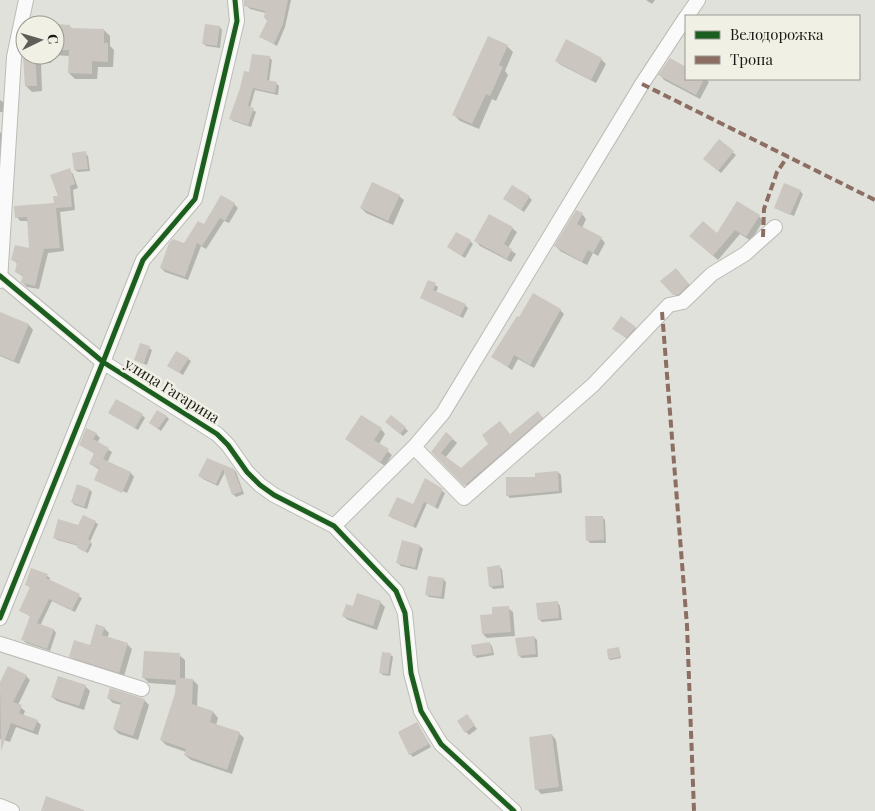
<svg xmlns="http://www.w3.org/2000/svg" width="875" height="811" font-family="'Playfair Display',serif">
  <rect width="100%" height="100%" fill="#e1e1db"/>
  <path fill="#0003" d="M249,0H291L285,27L277,46L261,37L268,21L265,18L266,13L250,9L247,6Z
    M646,0H655L652,4Z
    M55,25L69,26L73,29L104,30L110,36V46L114,50L113,67H98L97,79H75L69,73L70,56L52,55L51,63H41L42,91L32,92L26,86L24,57L25,53V55H55Z
    M220,27L222,30L220,48L206,46L203,43Z
    M507,46L513,52L505,71L508,75L496,101L492,99L479,129L460,121L454,115Z
    M269,57L272,60L269,82L277,84L279,86L278,95L255,90L250,108L256,112L251,127L233,121L231,119L250,73Z
    M601,59L606,64L596,83L561,65L556,61Z
    M670,60L686,68V79H706L709,82L700,99L664,80L660,75Z
    M0,100L5,103V112H0Z
    M0,132L3,135L2,161H0Z
    M719,141L736,155L721,173L707,161Z
    M85,153L88,156L90,171L78,172L75,170Z
    M69,170L73,174L78,188L73,190L75,210L60,212L64,251L48,253L39,289L27,287L22,282L24,277L16,272L18,264L12,259L30,250L28,221H20L17,217L56,205Z
    M800,191L803,194L794,216L775,208Z
    M399,196L404,200L393,225L366,213L361,208Z
    M529,197L532,200L524,212L505,199Z
    M234,204L238,208L229,223L224,221L206,249L201,246L188,280L165,272L161,268L204,226Z
    M582,214L586,219L582,228L601,238L605,243L598,256L593,253L587,265L560,251L556,246Z
    M759,216L763,221L751,241L740,234L718,260L696,241L718,235Z
    M512,228L517,232L508,248L516,254L511,262L480,246L476,241Z
    M470,241L473,244L465,258L452,250Z
    M676,269L691,287L682,296L677,297L674,294Z
    M429,281L438,287L436,293L465,305L468,308L463,318L425,300L422,297Z
    M560,310L564,314L534,368L518,359L512,370L493,357Z
    M0,313L29,325L33,330L19,364L0,356Z
    M621,318L638,330L629,340L617,331Z
    M149,348L152,350L147,365L139,362L136,359Z
    M188,359L191,361L183,375L169,366Z
    M110,413L142,415L145,418L138,430Z
    M166,416L169,419L161,431L153,425Z
    M542,417L546,422L470,489L433,452L453,439L457,443L445,458L461,470L510,435Z
    M389,425L405,428L408,431L403,436Z
    M381,429L385,434L379,444L392,455L385,466L346,439Z
    M96,434L100,438L97,443L112,452L107,463L131,473L134,477L127,493L98,480V482L95,480L100,470L90,464L95,454L81,445Z
    M208,459L233,469L236,472L244,494L236,497L233,494L225,472L218,486L203,479L200,476Z
    M558,472L561,475L562,493L510,498L507,495L536,478Z
    M426,480L445,493L438,509L427,503L416,528L392,518L390,515L414,506Z
    M90,490L92,492L87,509L75,505L72,502Z
    M602,517L605,520L606,543H590L588,541Z
    M95,522L98,524L90,542L92,544L88,553L81,550L79,546L57,540L55,538L79,526Z
    M420,546L423,549L417,570L401,566L398,563Z
    M499,567L502,569L504,588L493,589L490,586Z
    M47,576L50,578L49,581L82,598L75,612L52,601L40,626L54,630L56,633L50,651L26,643L23,640L31,617L20,610L31,588L26,585Z
    M443,579L446,582L444,599L429,597L426,594Z
    M380,602L385,607L377,630L348,620L343,616L354,608Z
    M558,603L560,606L562,620L542,622L539,619Z
    M508,608L513,612L515,636L487,638L483,634Z
    M104,628L109,633L107,638L127,644L132,649L124,676L75,661L71,656L91,646Z
    M534,637L537,640L538,657L522,658L519,656Z
    M490,644L492,646L494,655L477,658L474,655Z
    M619,649L621,658L610,660L609,659Z
    M179,655L185,660V679L193,680L198,685L197,707L213,712L218,718L216,725L239,733L244,738L232,774L191,760L185,755L186,752L166,745L161,740L177,693V685L149,683L143,677Z
    M391,655L393,657L390,676L383,675L380,672Z
    M26,676L30,680L18,705L25,711L23,716L37,721L41,725L38,735L16,727L10,742L0,739V695L4,683Z
    M85,686L90,691L84,710L57,701L52,697Z
    M108,698L144,700L149,705L138,740L119,734L114,729L122,705L113,703Z
    M469,719L477,729L469,735L466,732Z
    M417,723L431,747L413,757L410,754Z
    M552,735L556,740L563,791L541,794L537,789Z"/>
  <path fill="#cbc6bf" d="M244,0H288L283,24L274,44L259,37L268,19L264,18L265,11L244,6Z
    M55,24L70,25V28L104,29V43H108V62L92,61V74L68,73L69,50H55Z
    M205,24L220,26L217,46L202,44Z
    M488,36L508,45L499,65L503,67L490,96L486,94L472,124L452,115Z
    M566,39L602,58L591,80L555,61Z
    M252,54L270,56L267,80L277,82L275,93L253,88L248,106L254,108L248,125L229,119L240,88L244,71L249,72Z
    M23,55H35L37,86H25Z
    M670,58L686,67V79H704L696,95L658,75Z
    M719,139L734,151L718,171L703,159Z
    M86,151L88,169L74,170L72,153Z
    M70,168L75,184L70,186L72,207L56,208L60,248L44,249L35,286L22,283L21,282L23,275L15,272L17,262L11,260L15,245L29,248L27,217L15,218L14,206L54,203L53,196H58L50,175Z
    M372,182L400,195L388,221L360,208Z
    M784,183L801,190L790,215L774,208Z
    M512,185L530,196L521,210L503,199Z
    M221,195L235,203L225,221L220,218L202,246L197,243L185,277L160,268L169,243L173,239L184,243L198,221L204,224Z
    M737,201L760,215L746,237L735,230L713,256L689,236L703,221L717,233Z
    M576,210L583,213L577,224L602,237L593,253L588,250L582,262L554,246Z
    M489,214L513,227L504,244L512,249L507,259L474,241Z
    M456,232L471,240L462,256L447,247Z
    M676,268L689,284L679,294L673,295L660,281Z
    M428,280L436,283L433,290L466,304L460,316L420,298Z
    M533,293L561,309L530,365L514,355L508,367L491,357L517,316L519,317Z
    M0,312L29,324L14,361L0,355Z
    M621,316L636,327L626,338L612,329Z
    M140,343L150,346L144,363L134,360Z
    M176,351L189,358L179,373L167,366Z
    M116,399L143,414L135,428L108,413Z
    M157,410L167,416L158,429L149,423Z
    M538,411L543,418L464,486L431,452L446,432L453,438L441,453L461,468L488,444L482,435L500,421L510,434Z
    M361,415L382,428L374,440L389,449L380,463L345,439Z
    M391,415L406,427L400,434L385,422Z
    M86,428L97,433L93,439L109,448L103,459L131,472L122,493L94,480L99,468L89,464L94,453L79,445Z
    M207,458L231,468H233L242,491L232,495L223,469L216,484L198,476Z
    M558,471L559,491L506,496V477H535V473Z
    M425,478L443,489L435,507L424,502L413,527L388,516L397,497L413,504Z
    M77,484L90,489L84,507L71,502Z
    M83,515L96,521L88,539L91,541L86,552L77,548L78,545L53,538L58,519L78,525Z
    M585,516H603L604,540L586,541Z
    M402,540L420,545L415,568L396,563Z
    M500,565L502,585L489,587L487,567Z
    M31,568L48,574L46,578L80,594L72,610L49,599L37,623L54,629L47,649L21,640L30,616L19,611L30,587L25,585Z
    M428,576L444,578L441,597L425,595Z
    M357,593L381,601L373,626L342,616L346,604L353,606Z
    M558,601L559,618L538,620L536,603Z
    M509,606L511,632L482,634L480,615L492,614V607Z
    M96,624L105,627L102,635L128,643L119,673L69,657L74,640L90,645Z
    M534,636L536,654L518,656L515,638Z
    M490,642L492,653L473,656L471,645Z
    M619,647L620,657L608,659L607,649Z
    M144,651L180,653V678L193,679L192,704L213,711L210,722L240,732L227,770L184,755L186,749L160,740L175,693L176,680L142,678Z
    M382,652L391,653L388,674L379,673Z
    M8,666L27,675L13,702L22,705L19,713L38,720L33,731L11,723L1,751L0,682Z
    M58,676L86,685L79,706L51,697Z
    M110,688L145,699L133,736L113,729L121,703L107,698Z
    M467,714L475,725L465,733L457,721Z
    M417,722L429,744L409,755L398,732Z
    M552,734L559,787L535,790L529,737Z
    M46,796L84,810V811H41Z"/>
  <g fill="none" stroke-linecap="round" stroke-linejoin="round">
    <defs>
      <path id="minor" d="M687,16L698,0
        M0,276L103,362L217,434L228,445L247,472L260,485L274,495L334,526L396,591L405,613L411,673L421,711L441,744L514,811
        M0,281L14,57L26,0
        M414,447L464,498L593,385L669,305L683,302L712,274L745,254L775,227
        M334,526L414,447L443,413L642,84L686,17
        M0,618L103,362L143,260L195,199L237,21L235,0
        M0,644L142,689
        M0,806L12,811"/>
    </defs>
    <use href="#minor" stroke="#bcbcb7" stroke-width="16"/>
    <use href="#minor" stroke="#fafafa" stroke-width="14"/>
    <path stroke="#8d6e63" stroke-width="4" stroke-dasharray="8 4" stroke-linecap="butt" d="M642,84L875,200
      M763,237L764,209L777,172L788,156
      M662,312L687,626L694,811"/>
    <defs>
      <path id="cycleway" d="M0,276L103,362L217,434L228,445L247,472L260,485L274,495L334,526L396,591L405,613L411,673L421,711L441,744L514,811
        M0,618L103,362L143,260L195,199L237,21L235,0"/>
    </defs>
    <use href="#cycleway" stroke="#f1f0e5" stroke-width="8"/>
    <use href="#cycleway" stroke="#1b5e20" stroke-width="5"/>
  </g>
  <g text-anchor="middle" stroke-width="5" stroke-linejoin="round" paint-order="stroke">
    <g font-size="15" fill="#191915" stroke="#f1f0e5">
      <text transform="translate(172 391) rotate(32)" y="5">улица Гагарина</text>
    </g>
  </g>
  <rect x="685" y="15" width="175" height="65" fill="#f1f0e5" stroke="#9b9a92"/>
  <rect x="695" y="31" width="25" height="8" fill="#1b5e20" stroke="#9b9a92"/>
  <text x="730" y="40" font-size="15" fill="#191915">Велодорожка</text>
  <rect x="695" y="56" width="25" height="8" fill="#8d6e63" stroke="#9b9a92"/>
  <text x="730" y="65" font-size="15" fill="#191915">Тропа</text>
  <g transform="translate(40 40) rotate(85)"><circle r="24" fill="#f1f0e5" stroke="#9b9a92"/>
  <path d="M0-4L9 19L0 12L-9 19Z" fill="#5f5f5a"/>
  <text y="-8" font-size="14" font-weight="bold" text-anchor="middle" fill="#191915">С</text>
  </g>
</svg>
